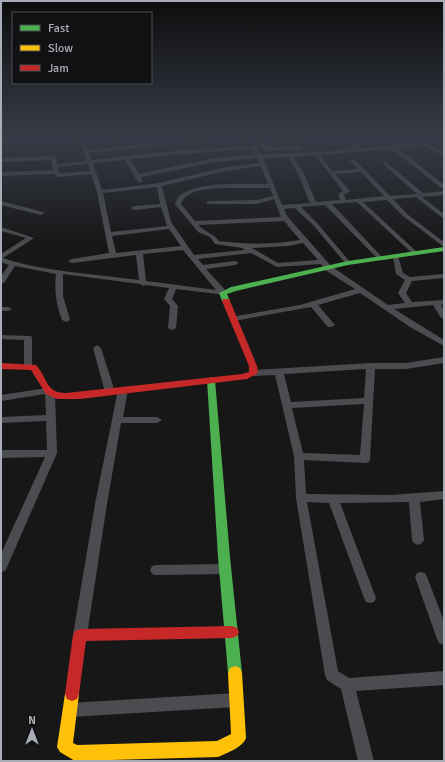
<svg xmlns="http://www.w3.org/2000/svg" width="445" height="762" font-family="Signika,sans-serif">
  <rect width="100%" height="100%" fill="#171717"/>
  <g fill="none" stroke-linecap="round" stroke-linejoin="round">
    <path fill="#4b4c50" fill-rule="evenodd" d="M108,137H113L118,147L216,137H234L89,153L92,160L182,150L251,146L246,137H251L255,145L270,144L273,146L271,147L300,146L303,148L300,150L265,151L263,150V148H257L261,155L346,150L418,143L410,137C419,137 423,143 431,146C436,148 440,148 444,151V155L422,145L398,148L444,185V190L392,149L320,155L332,171L358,169L349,160L354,159L390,196L417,194L383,164V162L385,161L423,193L444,191V195L422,197L444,214V219L416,197L393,199L407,214L444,242V247L403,216L387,200L363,202L418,253V255H414L357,202L332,204L382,257V259H378L325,205L301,207L318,224L350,262V264H346L314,226L295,208L284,209L287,216L331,266L388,305L405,303L398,293L405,280L396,274L393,257L394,256H398L403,273L410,277L444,274V278L412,281L406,293L412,302L444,300V304L441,305L444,310V318H441L433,305L394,309L444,340V346L410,327L360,293L318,305L335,325L331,327H328L311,307L234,321H231L230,319L231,317L300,305L355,289L325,270L321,264L277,267L251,253L198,259L203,265L235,261L239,263L235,265L206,269L226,291V295L176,289L172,299L178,306L176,328L172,330L168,328L170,306L164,299L169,288L146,285L143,286L140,284L63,274V296L70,320L66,322L62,320C56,305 54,290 56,274L15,266L4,283H1V276L9,265L1,262V254L26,238L1,231V227L34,238L3,258C44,272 96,274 139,280L136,255L72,263L68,261L72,259L109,253L97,192L91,174L57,177L54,174L1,176V172L53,170L51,160L1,162V158L53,156L56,158L57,164L86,161L79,138H83L88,150L114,148ZM252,149L256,155L215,158L139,174L130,159L182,154ZM315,155L343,191L338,194L340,200L316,202L304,174L293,157ZM288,157L298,174L310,203L282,205L263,158ZM257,158L260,163L226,167L159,183L102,190L93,163L125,160L137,181L140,183L143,181L141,177L215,162ZM88,164L90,171L59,173L58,167ZM261,166L268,184C246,184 196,181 179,196C177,198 176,201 175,204L198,232L210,237L215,244L242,248L245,250L194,255L171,222L162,186L226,171ZM361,172L384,196L346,200L344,195L350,191L335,174ZM157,187L160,204L134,206L131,208L134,210L161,207L167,226L111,232L103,193ZM223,188H270L273,196L257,200L209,201L207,202V204H257L274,199L281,217L195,221L181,204C187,189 209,189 223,188ZM284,221L300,240C273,245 246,244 219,241C213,233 205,232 198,225ZM169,229L181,246L116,253L112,236ZM303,243L318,260L278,263L252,248L288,246ZM183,250L216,290L146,281L143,254Z
      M298,137H325L262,143L259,141L262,139Z
      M350,137H355L362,145V147L349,148V146L356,145Z
      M1,201L43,212L44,213L41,215L1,205Z
      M1,307H8L12,309L8,311H1Z
      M1,335L31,336L32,338V366L31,368L28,369L24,366V340L1,339Z
      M97,345L101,348L115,392L113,394L110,395L105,392L93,348Z
      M444,357V363L406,369H375L370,459L369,462L365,463L304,460L306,494L391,495L444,491V499L420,502L424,540L422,543L418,545L414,543L412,540L409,502L340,503L376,598L374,602L370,603L366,602L364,598L329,503L307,502L338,671L349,678L444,671V685L356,691L374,761H358L341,689L327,680L325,675L296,498L294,456L275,375L254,376L250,373L254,370L371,363H406ZM366,369L364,398L291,402L284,374ZM364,404L360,455L303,453L292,408Z
      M123,387L128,390L123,417H157L162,420L157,423H121L107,504L87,635L85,639L80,641L75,639L73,635L95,504L118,390Z
      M47,388L50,389L55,394L57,453L7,567L5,571L1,572V554L45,457L1,458V450H47L46,421L1,423V417L46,415L45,394L1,401V395Z
      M225,564L229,565L231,569L229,573L225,574L156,575L152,574L150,570L152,566L156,565Z
      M421,572L425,573L427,577L444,621V645L439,643L437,639L415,577L417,573Z
      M236,693L241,695L243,700L241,705L236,707L70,717L65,715L63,710L65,705L70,703Z"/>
    <path fill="#4caf50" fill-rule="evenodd" d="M444,247V251L348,265L236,291L227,294L230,301L226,303L222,301L219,293L231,287L348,261Z
      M211,377L215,380L230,557L242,673L240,678L235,680L230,678L228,673L218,557L207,380Z"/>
    <path fill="#ffc107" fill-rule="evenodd" d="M235,666L240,668L242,673L246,738C243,747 227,753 218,757L75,761L60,752L57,747L65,694L67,689L72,687L77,689L79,694L73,743L77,745L217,741L231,734L228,673L230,668Z"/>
    <path fill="#c62828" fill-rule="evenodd" d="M223,299H229L230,301L257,366L258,373L247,379L80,399H57L46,394L31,370L1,369V363L36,365C48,378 45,393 66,393L242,374L249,372V366L222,301Z
      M232,626L237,628L239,632L237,636L232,638L86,641L79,694L77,699L72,701L67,699L65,694L73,635L75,631L80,629Z"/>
  </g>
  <linearGradient id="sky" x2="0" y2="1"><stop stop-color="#0d0d0d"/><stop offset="0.56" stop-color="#363c47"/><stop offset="1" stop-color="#363c47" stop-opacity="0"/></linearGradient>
  <rect width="445" height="244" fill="url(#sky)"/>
  <rect width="445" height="762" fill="none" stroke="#a8adb8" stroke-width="4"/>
  <rect x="12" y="12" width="140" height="72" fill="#111113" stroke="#4d4f55"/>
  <rect x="20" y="25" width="20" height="6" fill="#4caf50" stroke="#4d4f55"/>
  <text x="48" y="32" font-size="12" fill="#a8adb8">Fast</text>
  <rect x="20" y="45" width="20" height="6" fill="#ffc107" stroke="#4d4f55"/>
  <text x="48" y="52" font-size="12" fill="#a8adb8">Slow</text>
  <rect x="20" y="65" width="20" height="6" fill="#c62828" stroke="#4d4f55"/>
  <text x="48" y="72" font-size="12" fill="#a8adb8">Jam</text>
  <g transform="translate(32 730)" stroke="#111113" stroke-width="3" paint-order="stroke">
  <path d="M0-3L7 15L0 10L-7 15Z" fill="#a8adb8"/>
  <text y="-6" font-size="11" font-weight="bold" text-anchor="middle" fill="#a8adb8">N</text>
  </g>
</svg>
